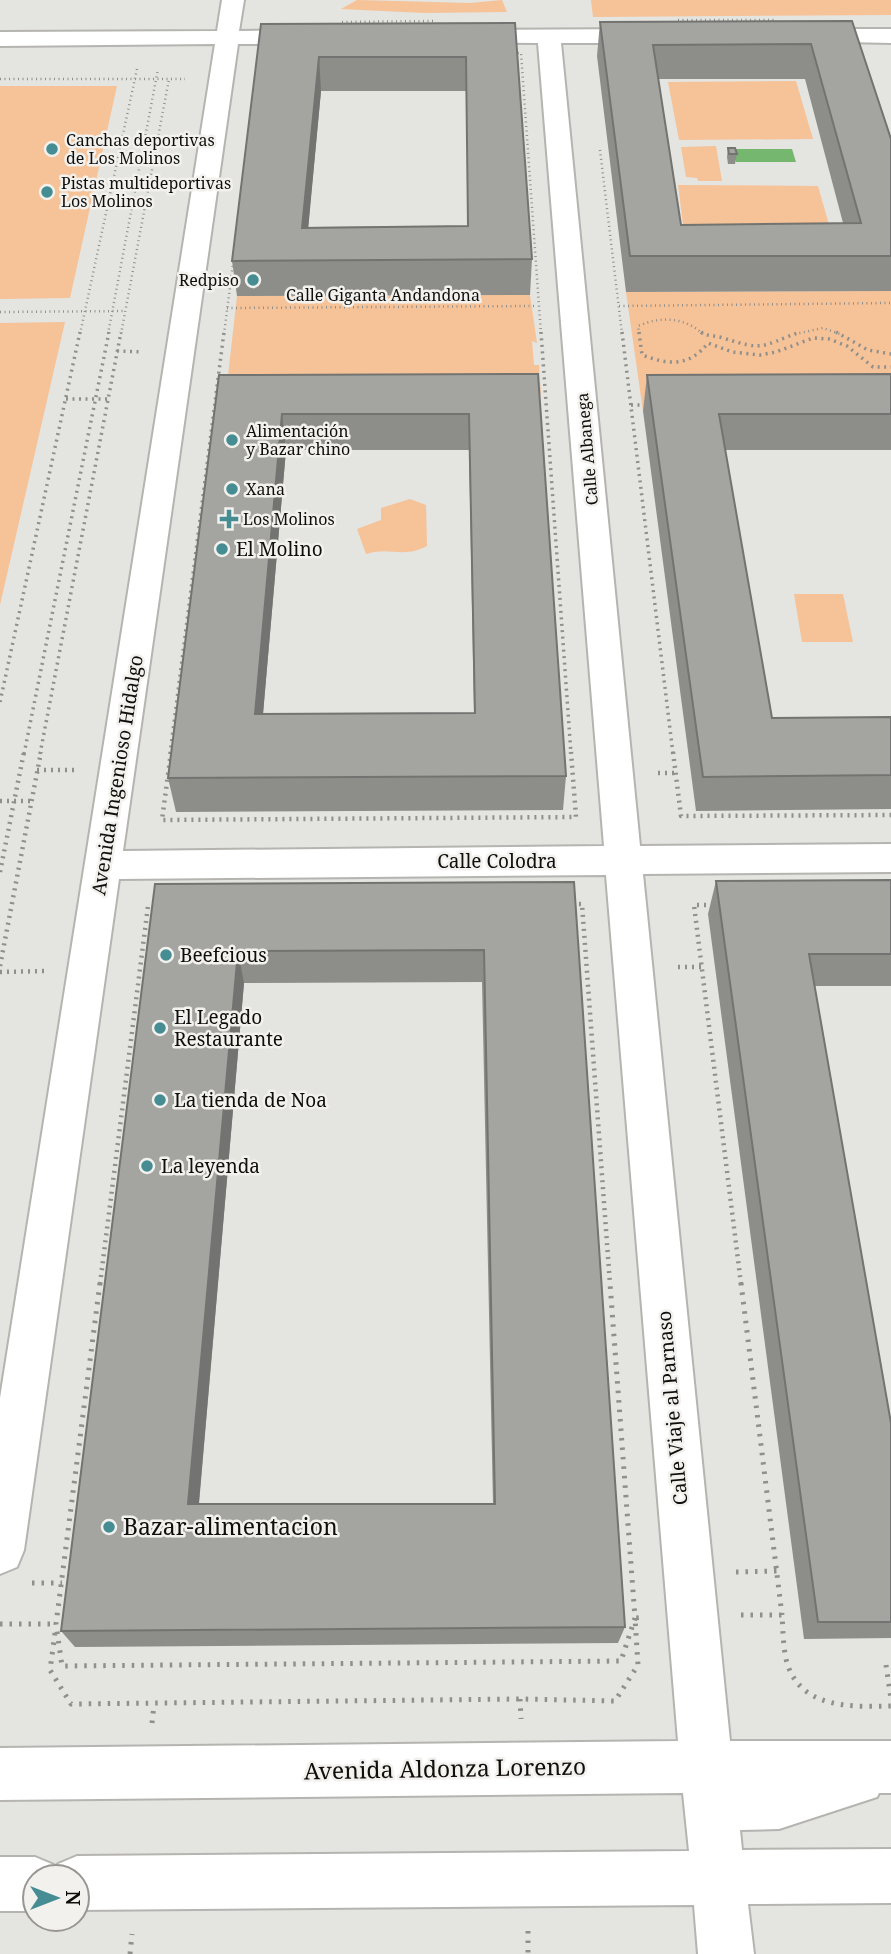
<svg xmlns="http://www.w3.org/2000/svg" width="891" height="1954" font-family="'Noto Serif',serif">
  <rect width="100%" height="100%" fill="#e4e4e0"/>
  <path fill="#f6c297" d="M357,0L470,3L502,0L507,12L424,13L341,9Z
    M591,0H891V15L593,17Z
    M796,81L813,139L679,140L668,82Z
    M0,86H117L70,298L0,299Z
    M716,146L722,181H698L697,178L686,177L681,147Z
    M678,185L818,186L837,253L687,255Z
    M891,291V410L643,411L626,292Z
    M530,295L537,343L532,341L534,365H539L541,395L224,411L237,296Z
    M65,322L0,605V323Z
    M410,499L426,505L427,546C403,559 390,546 366,554L357,529L381,520V508Z
    M794,594H843L853,642H802Z"/>
  <path fill="#76b770" d="M732,149H792L796,162H736Z"/>
  <g fill="none" stroke-linecap="round" stroke-linejoin="round">
    <defs>
      <path id="minor" d="M222,0H244L239,31L313,30L321,32L324,37L321,42L313,44H238L123,851L604,846L538,43L456,42L453,37L456,32L464,30L649,29L657,31L660,36L657,41L649,43H561L640,846L891,844V872L643,874L730,1741H891V1793H879L877,1797L779,1829L740,1830L742,1850L891,1849V1903L748,1904L754,1954H698L694,1905L77,1910V1877H35V1911H0V1857H35L54,1865L56,1869L58,1864L77,1856L689,1851L683,1793L0,1800V1748L678,1741L606,875L119,879L24,1550L17,1567L0,1574V1398L215,44L0,46V32L217,31Z
        M804,29H891V43L796,41L793,36L796,31Z"/>
    </defs>
    <use href="#minor" stroke="#b5b4b0" stroke-width="4"/>
    <path stroke="#8f8f8c" stroke-width="2.5" stroke-dasharray="1 3.5" stroke-linecap="butt" d="M678,20H775
      M342,22L435,21
      M0,79H185
      M600,150L622,334
      M619,306L891,303
      M227,308L534,306
      M0,312L125,311
      M80,334L137,69
      M108,334L158,69
      M121,334L169,79
      M224,334L260,54L521,53L541,334
      M639,334L638,326C661,316 684,317 703,334
      M795,334L823,328L840,334"/>
    <path stroke="#8f8f8c" stroke-width="3.5" stroke-dasharray="2 4.5" stroke-linecap="butt" d="M541,332L571,754
      M622,332L673,754
      M639,332L642,355C669,365 689,367 708,343L732,352L760,355L776,352L813,338L829,339L847,346L873,367H891
      M701,332C708,337 714,335 723,338C765,351 759,347 800,332
      M836,332L868,350L891,354
      M117,351L143,352
      M66,399H108
      M631,405H648
      M0,702L80,332
      M24,754L109,332
      M40,754L121,332
      M170,754L224,332"/>
    <path stroke="#8f8f8c" stroke-width="4.5" stroke-dasharray="2 5" stroke-linecap="butt" d="M171,752L162,820L576,817L571,752
      M673,752L681,816L891,815
      M37,770H75
      M658,773H676
      M0,801H32
      M0,872L24,752
      M713,905H694L741,1284
      M0,966L41,752
      M678,967H702
      M0,972L45,971
      M100,1284L148,906L582,904L610,1284"/>
    <path stroke="#8f8f8c" stroke-width="5" stroke-dasharray="2.5 7" stroke-linecap="butt" d="M100,1283L56,1624L62,1666L621,1661L635,1618L610,1283
      M741,1283L782,1615
      M736,1572L777,1571
      M32,1583H62
      M741,1615H782C783,1630 783,1645 786,1659C798,1709 850,1707 891,1706
      M0,1624H56
      M55,1633L50,1670L71,1704L520,1699L615,1701L638,1665L635,1618L645,1617
      M886,1665L891,1699
      M520,1699L521,1719
      M152,1723L154,1705
      M528,1931V1954
      M130,1954L132,1934"/>
    <use href="#minor" fill="#fff" fill-rule="evenodd"/>
  </g>
  <path fill="#8d8e8a" fill-rule="evenodd" d="M852,21L891,139V291L626,292L597,56L600,22ZM658,79H805L843,223L681,225Z
    M515,23L532,259L530,295L237,296L232,261L261,24ZM321,91H466L468,226L308,227Z
    M728,148L737,154L735,164H728L727,157Z
    M538,374L566,776L563,810L176,812L168,778L219,375ZM286,450H469L474,713L263,714Z
    M891,374V450H725L772,718L891,717V809L696,811L643,411L647,375Z
    M891,880V986H815L891,1423V1638L804,1639L708,914L716,881Z
    M574,882L625,1627L618,1643L75,1647L61,1631L155,884ZM482,982L493,1504H199L244,983Z"/>
  <path fill="#737471" d="M319,57L321,91L305,263L302,228Z
    M282,414L286,450L260,748L255,714Z
    M238,951L244,983L197,1524L188,1504Z"/>
  <path fill="#a4a5a1" stroke="#737471" stroke-width="2" fill-rule="evenodd" d="M852,21L891,139V256H630L600,22ZM811,44L861,223L681,225L653,45Z
    M515,23L532,259L232,261L261,24ZM319,57H466L468,226L302,228Z
    M728,148H735L737,154H729Z
    M538,374L566,776L168,778L219,375ZM282,414H469L475,713L255,714Z
    M891,374V414H719L772,718L891,717V775L703,777L647,375Z
    M891,880V954H809L891,1423V1622H818L716,881Z
    M574,882L625,1627L61,1631L155,884ZM484,950L495,1504H188L238,951Z"/>
  <g fill="#458d93" stroke="#f2f1ed" stroke-width="2.5">
    <circle cx="52" cy="149" r="7"/>
    <circle cx="47" cy="192" r="7"/>
    <circle cx="253" cy="280" r="7"/>
    <circle cx="232" cy="440" r="7"/>
    <circle cx="232" cy="489" r="7"/>
    <path d="M225.5 508.5h7v7h7v7h-7v7h-7v-7h-7v-7h7z"/>
    <circle cx="222" cy="549" r="7"/>
    <circle cx="166" cy="955" r="7"/>
    <circle cx="160" cy="1028" r="7"/>
    <circle cx="160" cy="1100" r="7"/>
    <circle cx="147" cy="1166" r="7"/>
    <circle cx="109" cy="1527" r="7"/>
  </g>
  <g text-anchor="middle" stroke-width="5" stroke-linejoin="round" paint-order="stroke">
    <g font-size="16" fill="#0e0e0d" stroke="#f2f1ed" text-anchor="start">
      <text x="66" y="146">Canchas deportivas<tspan x="66" dy="18">de Los Molinos</tspan></text>
      <text x="61" y="189">Pistas multideportivas<tspan x="61" dy="18">Los Molinos</tspan></text>
      <text x="239" y="286" text-anchor="end">Redpiso</text>
      <text x="246" y="437">Alimentación<tspan x="246" dy="18">y Bazar chino</tspan></text>
      <text x="246" y="495">Xana</text>
      <text x="243" y="525">Los Molinos</text>
    </g>
    <g font-size="16" fill="#0e0e0d" stroke="#f2f1ed">
      <text x="383" y="301">Calle Giganta Andandona</text>
      <text transform="translate(587 449) rotate(-95)" y="6">Calle Albanega</text>
    </g>
    <g font-size="19" fill="#0e0e0d" stroke="#f2f1ed" text-anchor="start">
      <text x="236" y="556">El Molino</text>
      <text x="180" y="962">Beefcious</text>
      <text x="174" y="1024">El Legado<tspan x="174" dy="22">Restaurante</tspan></text>
      <text x="174" y="1107">La tienda de Noa</text>
      <text x="161" y="1173">La leyenda</text>
    </g>
    <g font-size="19" fill="#0e0e0d" stroke="#f2f1ed">
      <text transform="translate(117 775) rotate(-81)" y="7">Avenida Ingenioso Hidalgo</text>
      <text x="497" y="868">Calle Colodra</text>
      <text transform="translate(672 1408) rotate(-95)" y="7">Calle Viaje al Parnaso</text>
    </g>
    <g font-size="23" fill="#0e0e0d" stroke="#f2f1ed" text-anchor="start">
      <text x="123" y="1535">Bazar-alimentacion</text>
    </g>
    <g font-size="23" fill="#0e0e0d" stroke="#f2f1ed">
      <text transform="translate(445 1769) rotate(-1)" y="8">Avenida Aldonza Lorenzo</text>
    </g>
  </g>
  <g transform="translate(56 1898) rotate(90)"><circle r="33" fill="#f2f1ed" stroke="#979693" stroke-width="2"/>
  <path d="M0-5L12 26L0 18L-12 26Z" fill="#458d93"/>
  <text y="-10" font-size="19" font-weight="bold" text-anchor="middle" fill="#0e0e0d">N</text>
  </g>
</svg>
